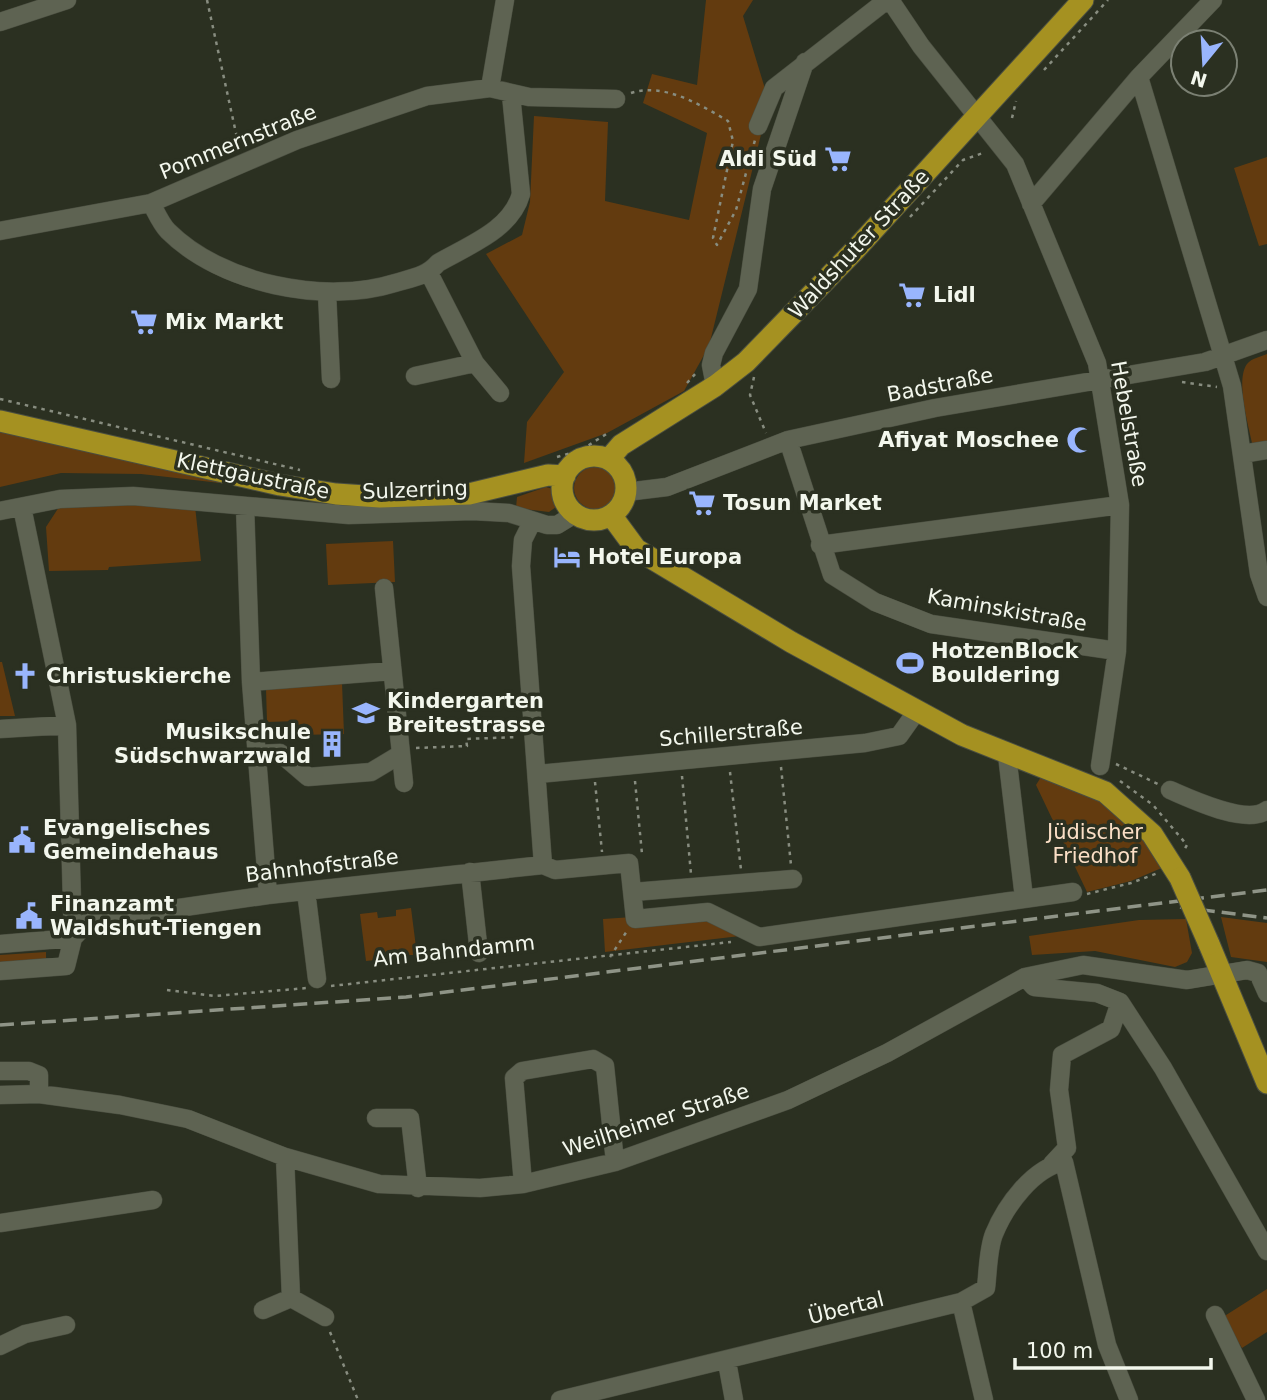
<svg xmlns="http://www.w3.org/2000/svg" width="1267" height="1400" font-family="'DejaVu Sans',sans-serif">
  <rect width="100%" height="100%" fill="#2b3021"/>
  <path fill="#633b0f" d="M706,0H753L743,16L769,102L709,346L684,391L607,433L524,463L527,422L564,372L486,254L522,235L530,202L534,116L608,122L605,201L689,220L707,133L643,103L652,74L697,85Z
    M1267,157V244L1259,246L1234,168Z
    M1267,354V446L1253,447C1249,428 1235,380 1247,364C1252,358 1260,357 1267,354Z
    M0,430L229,484L141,474L61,473L0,487Z
    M574 488a21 21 0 1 1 42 0a21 21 0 1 1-42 0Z
    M546,487L556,490L559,498L556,507L549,512L516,508L517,497Z
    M111,503L195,506L201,561L109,567L108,570L49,571L46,527L59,507Z
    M393,541L395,582L328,585L326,544Z
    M0,662H2L15,716H0Z
    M342,683L344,734L299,735L298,721L267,722L266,689Z
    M1041,777L1093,796L1148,837L1164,867L1131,881L1087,892L1036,785Z
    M411,908L417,955H384V959L366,961L360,914L377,912L378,918L396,916V910Z
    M708,912L740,936L605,952L603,919Z
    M1221,917L1267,923V962L1231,957Z
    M1186,919L1192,953L1187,962L1175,967L1095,951L1032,955L1029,936L1139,920Z
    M46,952V960L0,963V955Z
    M1267,1289V1332L1242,1348L1223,1317Z"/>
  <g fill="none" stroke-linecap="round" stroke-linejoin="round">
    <defs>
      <path id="minor" d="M890,0L921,46L1015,164L1097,363L1120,505L1117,651L1100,766
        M0,22L67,0
        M1139,77L1232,386L1259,574L1267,597
        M490,88L505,0
        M758,126L774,88L887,0
        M151,203C156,212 161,224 168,231C221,284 325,305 395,283C412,278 427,276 438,263C469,245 511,230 521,194L511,95
        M1031,204L1139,77L1213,0
        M0,231L151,203L297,140L427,96L490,88L529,97L616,99
        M327,293L331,379
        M475,363L500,393
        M415,376L475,363L429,273
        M715,386L711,365L714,353L748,289L762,189L805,62
        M788,440L832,575L875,602L931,624L1117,651
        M1242,454L1267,450
        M626,492L667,487L788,440L935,408L1205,362L1267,340
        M245,506L251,682L268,895
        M22,507L67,725L73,938
        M0,511L60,499L133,496L349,515L472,511L509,513L547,525H557L575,514
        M532,522L523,540L521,566L543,865
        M820,545L1120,505
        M384,588L404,783
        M251,682L392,671
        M0,729L67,725
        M257,754L280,753L308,777L371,772L401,754
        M1007,755L1024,898
        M538,774L865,743L899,736L916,712
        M1170,790C1191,799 1247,826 1267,810
        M470,872L479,953
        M306,891L317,979
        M633,892L793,879
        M0,944L73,938
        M0,971L66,966L73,938L89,921L268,895L543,865L555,870L629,863L635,919L708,912L759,937L1073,892
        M1025,977L1034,987L1097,993L1120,1002L1111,1029L1062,1055L1059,1090L1067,1148L1052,1164
        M1120,1002L1163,1068L1267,1251
        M0,1071H29L39,1075V1094
        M0,1095L39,1094L120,1105L188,1119L285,1157L379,1184L480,1188L523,1184L615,1162L788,1100L887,1053L1025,977L1083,965L1187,980L1247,970L1258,973L1267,993
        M376,1118H410L418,1188
        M523,1184L514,1078L522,1071L593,1059L605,1066L615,1162
        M0,1223L153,1200
        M291,1298L325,1317
        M961,1302L984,1400
        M263,1310L291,1298L285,1157
        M1215,1315L1256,1400
        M0,1346L25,1334L66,1325
        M727,1362L734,1400
        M560,1400L961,1302L986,1288C988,1271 988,1249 994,1234C1006,1205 1033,1168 1064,1162L1107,1345L1129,1400"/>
      <path id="major" d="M0,421L280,485L336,494L380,497L469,494L548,475L565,476
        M562 488a32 32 0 1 1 64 0a32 32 0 1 1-64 0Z
        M609,459L621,445L715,386L746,362L855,250L1083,0
        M611,515L636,549L791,642L962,735L1105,792L1152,834L1180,878
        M1209,944L1267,1083"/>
    </defs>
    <use href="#minor" stroke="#4a4e40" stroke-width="19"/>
    <use href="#major" stroke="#4a4e40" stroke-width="23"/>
    <path stroke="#888d80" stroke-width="2.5" stroke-dasharray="3.5 5" stroke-linecap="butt" d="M207,0L239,147
      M1044,70L1108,0
      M631,93C663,82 701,105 728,121L733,141L713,238L717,245L736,210L755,140
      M1012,118L1016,101
      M910,217L963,160L983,153
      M754,377L750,395L766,433
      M1182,382L1217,387
      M687,383L697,372
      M0,399L300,470
      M557,457L581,450L608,433
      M416,748L467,746L466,739L518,737
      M1116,764L1158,784
      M781,767L791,865
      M730,772L741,870
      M682,776L691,874
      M635,781L642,854
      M1120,781L1153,805L1187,845L1183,852
      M595,782L602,852
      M1087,894L1131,883L1158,873
      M610,957L627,931
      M331,986L731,942
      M167,990L215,996L307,988
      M330,1332L358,1400"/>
    <use href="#minor" stroke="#5e6352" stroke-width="18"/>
    <use href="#major" stroke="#a59121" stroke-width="21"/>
    <path stroke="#8f9487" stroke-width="3.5" stroke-dasharray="14 7" stroke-linecap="butt" d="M1180,907L1267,918
      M0,1025L406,997L1267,890"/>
    <defs>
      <path id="major-bridge" d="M1180,878L1209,944"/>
    </defs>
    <use href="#major-bridge" stroke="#4a4e40" stroke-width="23" stroke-linecap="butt"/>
    <use href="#major-bridge" stroke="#a59121" stroke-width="21"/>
  </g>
  <defs>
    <symbol id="supermarket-bare" viewBox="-9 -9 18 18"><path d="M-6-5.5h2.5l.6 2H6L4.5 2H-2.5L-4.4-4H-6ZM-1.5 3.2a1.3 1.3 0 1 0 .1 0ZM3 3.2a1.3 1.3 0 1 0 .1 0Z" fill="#99b5fd" stroke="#2b3021" stroke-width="2.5" paint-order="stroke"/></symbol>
    <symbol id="mosque-bare" viewBox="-9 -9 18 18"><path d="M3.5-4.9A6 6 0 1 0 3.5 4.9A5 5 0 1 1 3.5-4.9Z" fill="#99b5fd" stroke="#2b3021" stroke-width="2.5" paint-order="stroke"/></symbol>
    <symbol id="hotel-bare" viewBox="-9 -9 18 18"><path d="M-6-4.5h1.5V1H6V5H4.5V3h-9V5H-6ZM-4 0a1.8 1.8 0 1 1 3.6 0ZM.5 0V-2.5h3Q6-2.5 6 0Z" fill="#99b5fd" stroke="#2b3021" stroke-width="2.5" paint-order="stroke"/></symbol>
    <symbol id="stadium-bare" viewBox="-9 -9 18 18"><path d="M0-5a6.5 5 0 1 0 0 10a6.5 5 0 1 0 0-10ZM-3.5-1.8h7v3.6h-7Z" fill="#99b5fd" stroke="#2b3021" stroke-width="2.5" paint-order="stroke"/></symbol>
    <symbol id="church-bare" viewBox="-9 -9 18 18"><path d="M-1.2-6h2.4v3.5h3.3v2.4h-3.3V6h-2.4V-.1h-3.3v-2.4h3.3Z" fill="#99b5fd" stroke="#2b3021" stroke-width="2.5" paint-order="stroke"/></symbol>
    <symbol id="school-bare" viewBox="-9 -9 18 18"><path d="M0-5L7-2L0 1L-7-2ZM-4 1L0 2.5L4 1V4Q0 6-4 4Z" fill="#99b5fd" stroke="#2b3021" stroke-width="2.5" paint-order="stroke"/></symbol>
    <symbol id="building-bare" viewBox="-9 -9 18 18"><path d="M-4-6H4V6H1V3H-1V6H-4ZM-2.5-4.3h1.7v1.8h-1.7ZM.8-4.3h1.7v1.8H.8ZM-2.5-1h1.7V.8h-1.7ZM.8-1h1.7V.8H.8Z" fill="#99b5fd" stroke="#2b3021" stroke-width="2.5" paint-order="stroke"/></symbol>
    <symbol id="civic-bare" viewBox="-9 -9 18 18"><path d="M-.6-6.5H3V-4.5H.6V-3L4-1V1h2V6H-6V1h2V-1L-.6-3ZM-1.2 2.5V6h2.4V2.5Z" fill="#99b5fd" stroke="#2b3021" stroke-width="2.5" paint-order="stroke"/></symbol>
  </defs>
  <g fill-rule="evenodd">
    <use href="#supermarket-bare" x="819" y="140" width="38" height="38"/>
    <use href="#supermarket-bare" x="893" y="276" width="38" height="38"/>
    <use href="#supermarket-bare" x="125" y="303" width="38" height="38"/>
    <use href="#mosque-bare" x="1061" y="421" width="38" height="38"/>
    <use href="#supermarket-bare" x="683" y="484" width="38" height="38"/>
    <use href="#hotel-bare" x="548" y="538" width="38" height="38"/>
    <use href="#stadium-bare" x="891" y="644" width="38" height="38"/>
    <use href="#church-bare" x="6" y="657" width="38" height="38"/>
    <use href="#school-bare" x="347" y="694" width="38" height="38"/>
    <use href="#building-bare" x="313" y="725" width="38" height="38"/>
    <use href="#civic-bare" x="3" y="821" width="38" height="38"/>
    <use href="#civic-bare" x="10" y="897" width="38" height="38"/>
  </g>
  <g text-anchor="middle" stroke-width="7" stroke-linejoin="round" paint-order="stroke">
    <g font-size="21" fill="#f3f7ed" stroke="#2b3021">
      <text transform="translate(238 142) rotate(-22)" y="7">Pommernstraße</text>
      <text transform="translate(859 244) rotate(-47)" y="7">Waldshuter Straße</text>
      <text transform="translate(940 385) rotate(-11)" y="7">Badstraße</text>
      <text transform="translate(1129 424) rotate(80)" y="7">Hebelstraße</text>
      <text transform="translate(253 476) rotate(12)" y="7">Klettgaustraße</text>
      <text transform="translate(415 490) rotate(-2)" y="7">Sulzerring</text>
      <text transform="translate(1007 610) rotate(10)" y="7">Kaminskistraße</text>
      <text transform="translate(731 733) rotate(-5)" y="7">Schillerstraße</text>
      <text transform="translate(322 866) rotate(-7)" y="7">Bahnhofstraße</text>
      <text transform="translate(454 951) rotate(-6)" y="7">Am Bahndamm</text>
      <text transform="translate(656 1120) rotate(-18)" y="7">Weilheimer Straße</text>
      <text transform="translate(846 1308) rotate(-14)" y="7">Übertal</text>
    </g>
    <g font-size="21" font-weight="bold" fill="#f3f7ed" stroke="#2b3021" text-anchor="start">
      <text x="817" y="166" text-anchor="end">Aldi Süd</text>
      <text x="933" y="302">Lidl</text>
      <text x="165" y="329">Mix Markt</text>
      <text x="1059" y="447" text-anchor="end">Afiyat Moschee</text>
      <text x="723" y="510">Tosun Market</text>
      <text x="588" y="564">Hotel Europa</text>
      <text x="931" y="658">HotzenBlock<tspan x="931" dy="24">Bouldering</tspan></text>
      <text x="46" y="683">Christuskierche</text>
      <text x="387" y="708">Kindergarten<tspan x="387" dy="24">Breitestrasse</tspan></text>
      <text x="311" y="739" text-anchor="end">Musikschule<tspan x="311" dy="24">Südschwarzwald</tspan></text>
      <text x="43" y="835">Evangelisches<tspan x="43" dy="24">Gemeindehaus</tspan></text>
      <text x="50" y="911">Finanzamt<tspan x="50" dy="24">Waldshut-Tiengen</tspan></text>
    </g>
    <g font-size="21" fill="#fbdfc6" stroke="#2b3021">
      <text x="1095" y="839">Jüdischer<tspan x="1095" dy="24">Friedhof</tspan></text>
    </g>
  </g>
  <g transform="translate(1204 63) rotate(198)"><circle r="33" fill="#2b3021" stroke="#7b8073" stroke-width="2"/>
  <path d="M0-5L12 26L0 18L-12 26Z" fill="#99b5fd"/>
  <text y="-10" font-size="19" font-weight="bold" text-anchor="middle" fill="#f3f7ed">N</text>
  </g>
  <path d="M1015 1358v10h196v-10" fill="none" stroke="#f3f7ed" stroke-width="3.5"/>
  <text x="1026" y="1358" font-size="21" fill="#f3f7ed" stroke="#2b3021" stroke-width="5" paint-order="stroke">100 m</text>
</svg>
